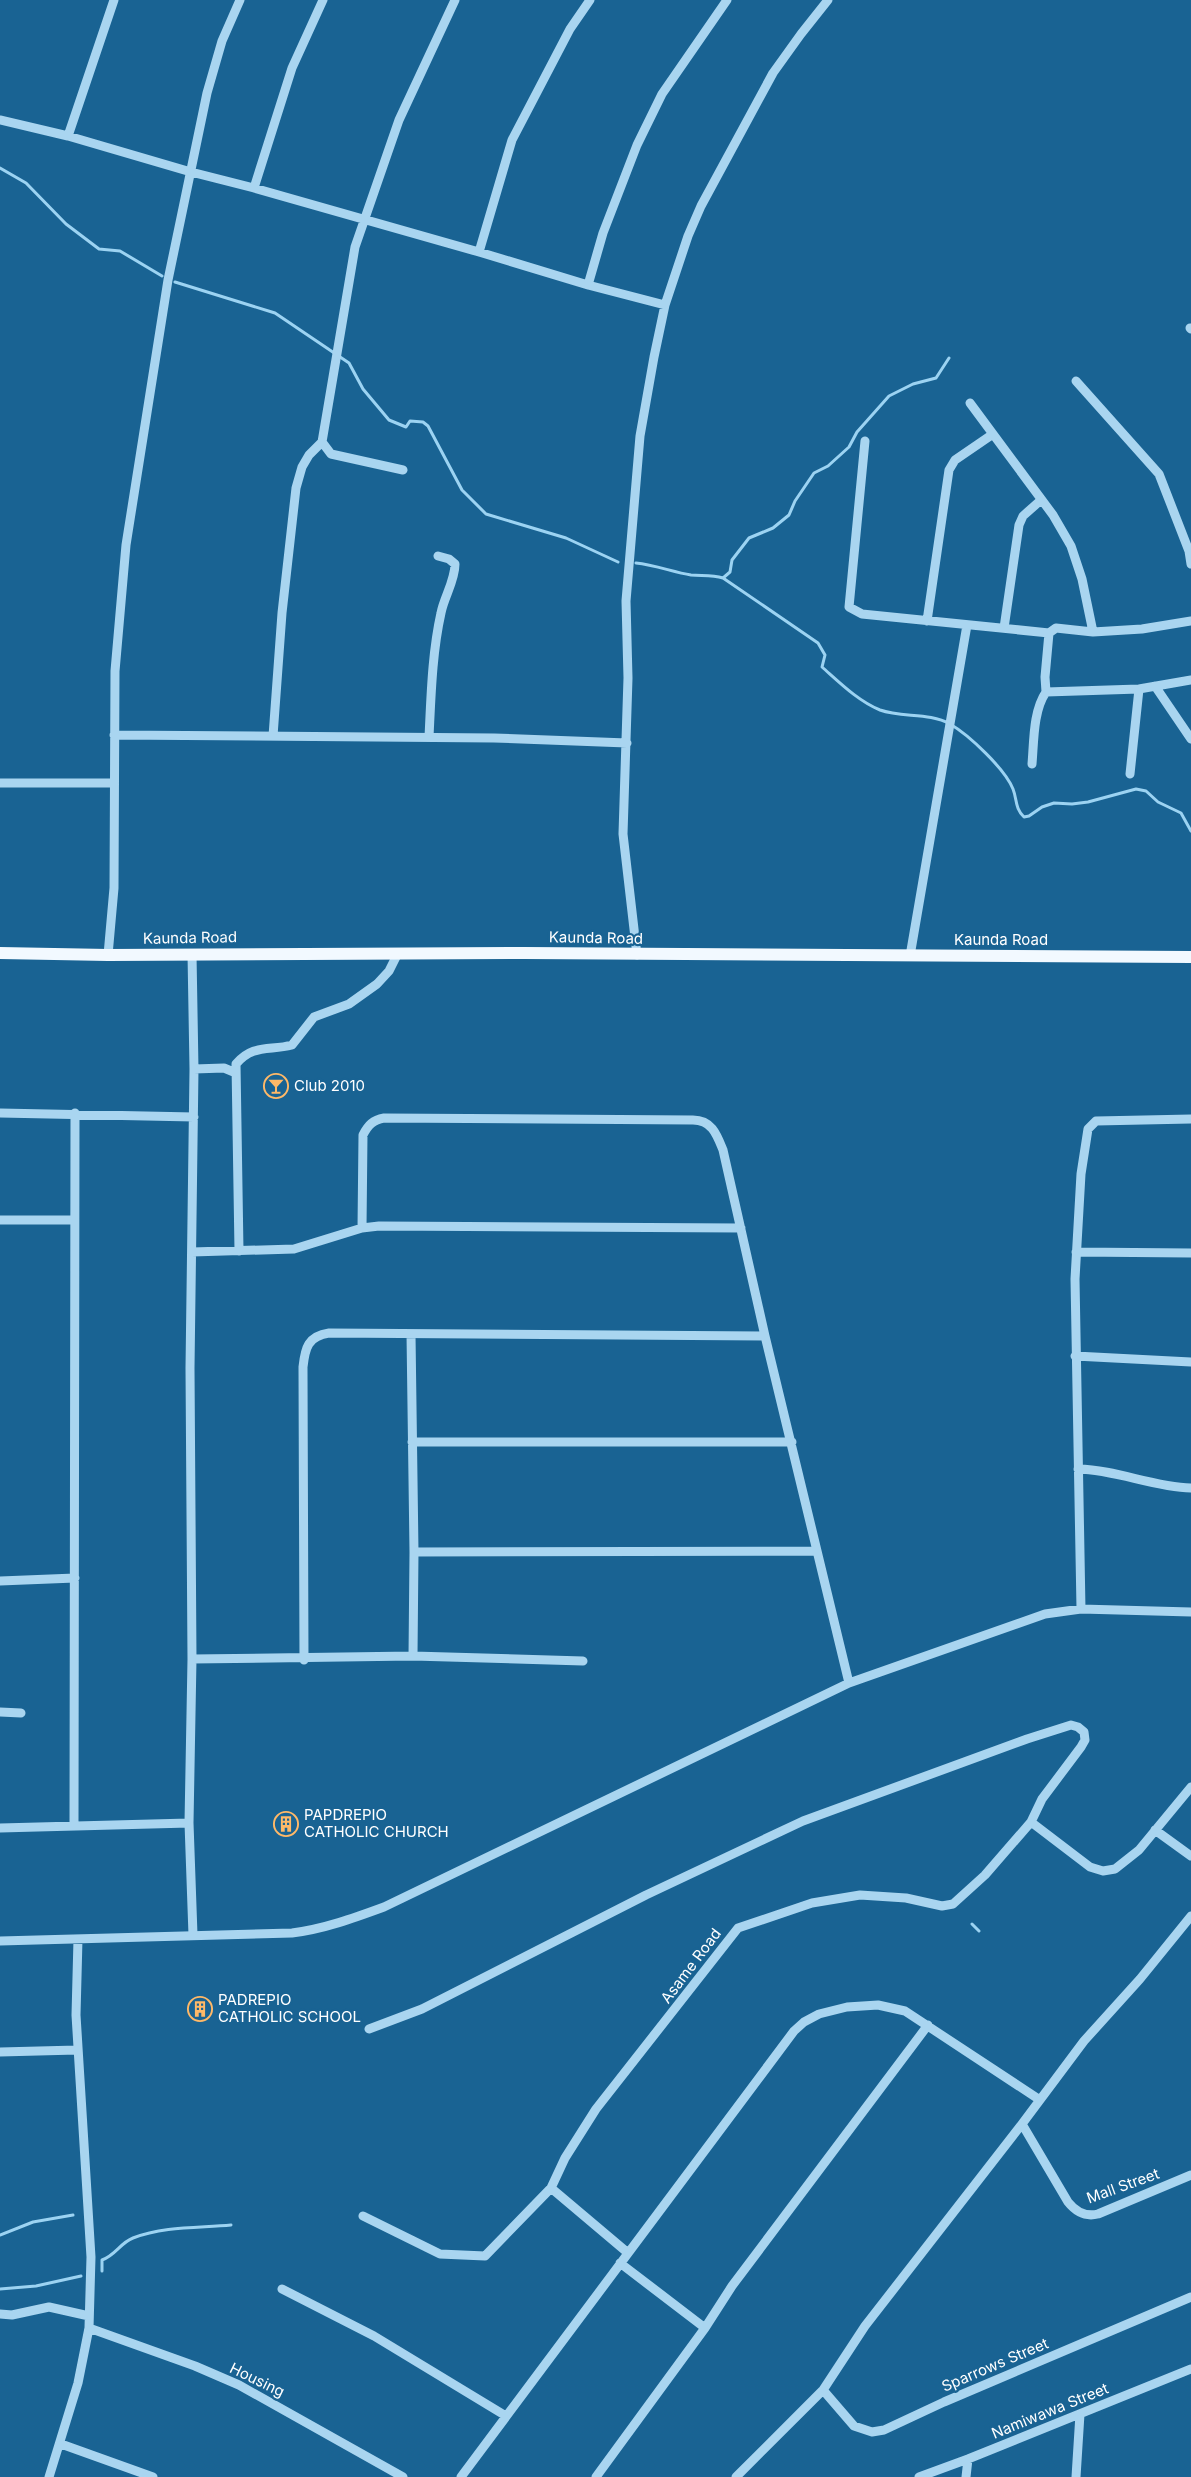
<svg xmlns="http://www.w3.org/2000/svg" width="1191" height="2477" font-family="Inter,sans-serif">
  <rect width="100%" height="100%" fill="#196393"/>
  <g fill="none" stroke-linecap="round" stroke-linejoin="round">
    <path stroke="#9cd3f2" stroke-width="3" d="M0,168L26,183L66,224L99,249L120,251L162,276
      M175,282L275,313L349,363L363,389L389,420L406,427L410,421L423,422L428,426L462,490L486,514L566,538L618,562
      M636,563C655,565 673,572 691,575C702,576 712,575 723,578L818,643L825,655L822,667C839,682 858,701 880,710C902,718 929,712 950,724C969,735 1005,769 1013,789C1017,799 1015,809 1024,817L1029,816L1042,807L1054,803L1072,804L1088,802L1136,789L1146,791L1158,802L1181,813L1191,831
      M723,578L730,572L732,560L749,538L773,528L789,515L795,501L814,473L828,466L849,447L857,432L889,396L913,384L936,378L949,358
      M972,1924L979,1931
      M0,2235L33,2222L73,2215
      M102,2271V2260C116,2255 120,2243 133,2238C164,2226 199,2228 231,2225
      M0,2289L36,2286L81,2276"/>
    <path stroke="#a9d5f0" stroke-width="9" d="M0,120L68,136L191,172L254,188L479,252L588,285L665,305
      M68,136L114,0
      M254,188L292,68L323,0
      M479,252L512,140L570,29L590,0
      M588,285L603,233L637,145L662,94L727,0
      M1190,328L1191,329
      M1076,381L1159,474L1189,551L1191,564
      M970,403L1053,515L1071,546L1082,579L1093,632
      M865,441L849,607L862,614L1049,633
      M322,442L355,247L399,120L455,0
      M927,621L949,470L955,460L993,434
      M1004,628L1019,525L1023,516L1041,500
      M1155,686L1191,739
      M1046,692L1045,677L1049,633L1056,628L1093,632L1142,629L1191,621
      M114,735L494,738L627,743
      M273,736L282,613L296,488L302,467L309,455L322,442L331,454L403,470
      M429,737C431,697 432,653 441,613C444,597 455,581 455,564L449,559L438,556
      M1032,764C1034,741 1033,711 1046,692L1139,689L1191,680
      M1130,774L1139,689
      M0,783H113
      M192,954L194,1069L190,1368L192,1659L189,1823L193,1935
      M108,955L114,888L115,671L126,545L168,280L207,93L222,41L240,0
      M637,955L623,834L628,678L626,601L640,436L654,357L665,305L688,236L701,206L773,73L801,34L828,0
      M910,956L967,625
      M194,1069L224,1068L236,1073
      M0,1113L194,1117
      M0,1220H74
      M362,1228L363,1135C368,1125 373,1120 384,1118L693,1120C712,1120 717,1135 723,1150L765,1336L849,1683
      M239,1251L236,1064C253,1044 269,1051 292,1045L314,1017L349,1004L377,984L389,971L398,953
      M192,1252L294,1249L362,1228L379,1226L741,1228
      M1076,1252L1191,1253
      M411,1334L414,1552L413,1656
      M1075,1356L1191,1362
      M412,1442H792
      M1078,1469C1117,1470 1153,1487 1191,1488
      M414,1552L817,1551
      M0,1581L75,1578
      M1081,1609L1075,1279L1081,1174L1088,1129L1096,1121L1191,1119
      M192,1659L413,1656L583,1661
      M304,1660L303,1367C305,1348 308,1336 329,1333L765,1336
      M0,1712L21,1713
      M74,1826L75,1113
      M0,1828L189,1823
      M1155,1830L1191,1856
      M0,1941L292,1933C324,1929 354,1918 384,1907L849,1683L1045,1614L1081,1609L1191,1612
      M369,2029L422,2009L646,1895L803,1821L1027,1739L1071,1725L1078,1727L1084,1732L1085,1740L1081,1747L1042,1799L1031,1822L1090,1867L1103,1871L1115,1869L1139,1850L1191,1787
      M0,2052L77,2050
      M1022,2124L1068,2202C1076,2212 1086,2217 1098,2214L1191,2175
      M363,2216L440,2254L485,2256L551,2188
      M628,2253L551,2188L565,2158L596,2109L738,1928L812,1903L860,1895L906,1898L942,1906L953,1904L985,1875L1031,1822
      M620,2263L705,2328
      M282,2289L374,2336L506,2416
      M0,2314L12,2315L49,2307L89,2316
      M89,2328L195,2366L239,2385L403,2477
      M823,2390L854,2426L872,2432L884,2430L944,2402L1191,2297
      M61,2444L153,2477
      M49,2477L78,2383L89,2328L91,2257L76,2015L78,1939
      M461,2477L794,2031L804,2022L819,2014L847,2007L878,2005L905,2011L1040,2100
      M596,2477L705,2328L732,2286L928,2025
      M736,2477L823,2390L865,2326L1022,2124L1084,2041L1140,1979L1191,1916
      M919,2477L968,2459L1191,2369
      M966,2477L968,2459
      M1076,2477L1080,2414"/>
    <path stroke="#f2f9ff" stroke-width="12" d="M0,953L108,955L525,953L1191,957"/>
  </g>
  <defs>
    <symbol id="bar-ring" viewBox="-11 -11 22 22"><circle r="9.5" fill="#196393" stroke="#ffb968" stroke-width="1.5"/><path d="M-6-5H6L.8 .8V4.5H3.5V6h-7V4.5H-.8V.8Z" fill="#ffb968"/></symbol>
    <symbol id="building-ring" viewBox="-11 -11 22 22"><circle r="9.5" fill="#196393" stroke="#ffb968" stroke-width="1.5"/><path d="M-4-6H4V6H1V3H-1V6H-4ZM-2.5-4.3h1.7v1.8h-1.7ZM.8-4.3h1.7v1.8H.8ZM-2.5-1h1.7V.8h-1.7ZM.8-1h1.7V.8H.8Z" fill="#ffb968"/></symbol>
  </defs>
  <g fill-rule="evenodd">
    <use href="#bar-ring" x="262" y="1072" width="28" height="28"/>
    <use href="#building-ring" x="272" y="1810" width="28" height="28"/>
    <use href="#building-ring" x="186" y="1995" width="28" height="28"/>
  </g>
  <g text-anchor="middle" stroke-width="4.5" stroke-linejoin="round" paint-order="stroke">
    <g font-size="15" fill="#fff" stroke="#196393">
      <text transform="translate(190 938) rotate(-1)" y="5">Kaunda Road</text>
      <text transform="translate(596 938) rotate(1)" y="5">Kaunda Road</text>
      <text x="1001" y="945">Kaunda Road</text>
      <text transform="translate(691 1966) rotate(-53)" y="5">Asame Road</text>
      <text transform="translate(1123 2186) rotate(-20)" y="5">Mall Street</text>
      <text transform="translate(995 2365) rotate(-23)" y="5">Sparrows Street</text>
      <text transform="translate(257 2380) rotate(26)" y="5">Housing</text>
      <text transform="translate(1050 2411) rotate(-22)" y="5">Namiwawa Street</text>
    </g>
    <g font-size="15" fill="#fff" stroke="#196393" text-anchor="start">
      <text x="294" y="1091">Club 2010</text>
      <text x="304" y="1820">PAPDREPIO<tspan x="304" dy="17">CATHOLIC CHURCH</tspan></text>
      <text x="218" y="2005">PADREPIO<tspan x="218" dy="17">CATHOLIC SCHOOL</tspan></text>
    </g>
  </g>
</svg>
